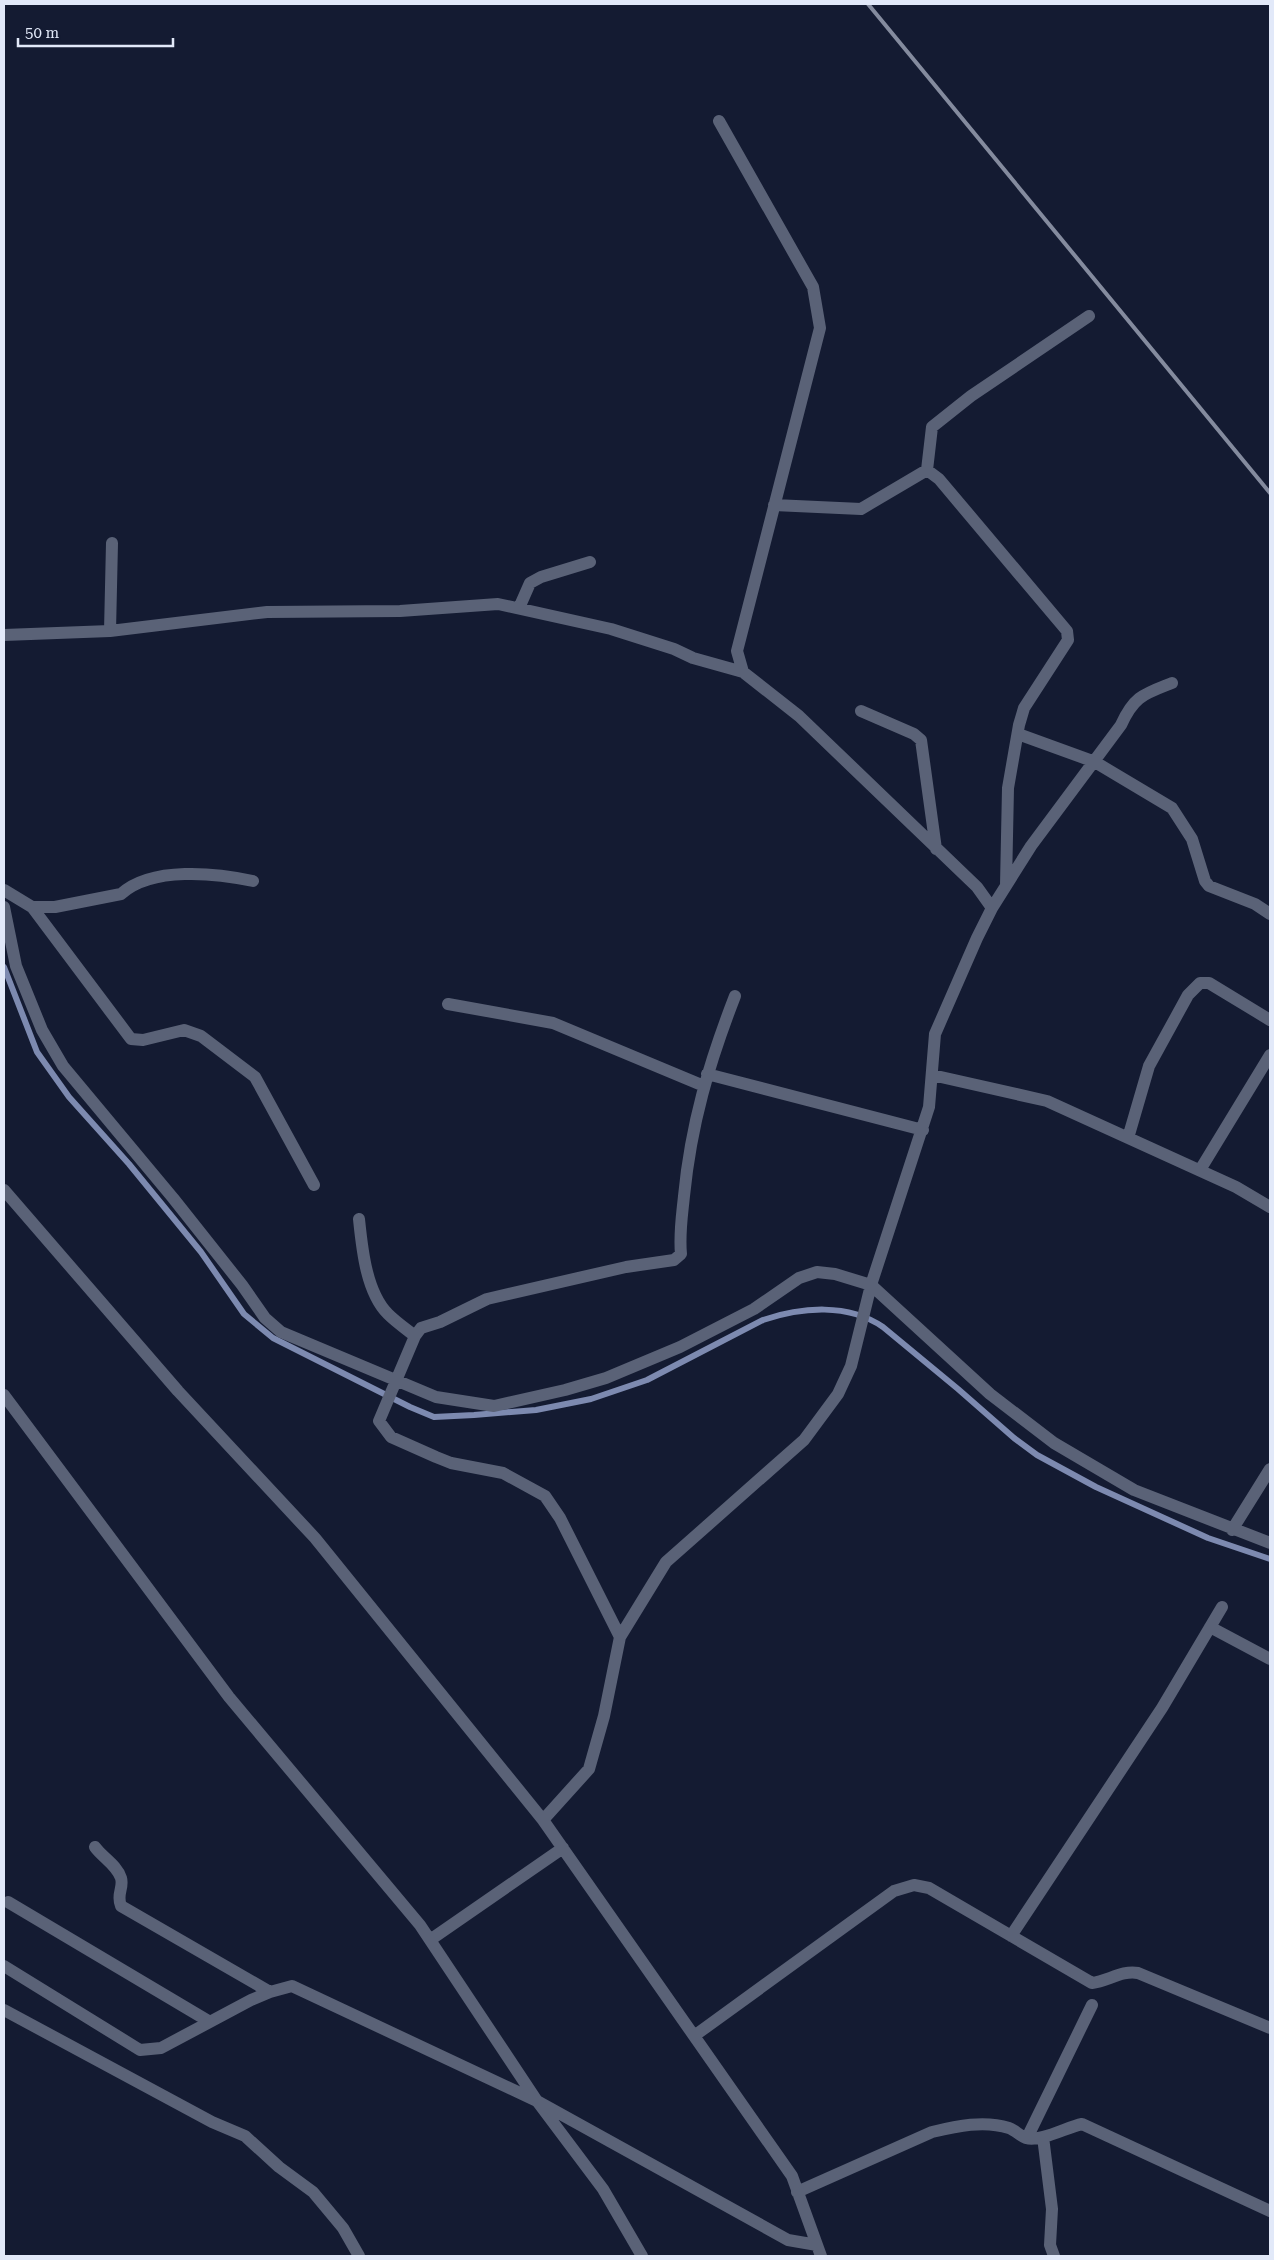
<svg xmlns="http://www.w3.org/2000/svg" width="1274" height="2260" font-family="'Roboto Serif',serif">
  <rect width="100%" height="100%" fill="#141b32"/>
  <g fill="none" stroke-linecap="round" stroke-linejoin="round">
    <path stroke="#7d8ab0" stroke-width="6" d="M4,967L37,1052L69,1097L129,1164L201,1252L244,1314L273,1338L410,1407L434,1417L474,1415L536,1410L591,1399L647,1380L763,1320C802,1307 848,1303 883,1327L958,1389L1014,1438L1037,1455L1096,1487L1208,1538L1270,1559"/>
    <path stroke="#5a6277" stroke-width="12" d="M927,470L932,427L971,396L1089,316
      M774,505L861,509L927,470L939,479L1067,631L1068,640L1024,708L1019,725L1008,788L1006,885
      M519,608L530,583L541,577L590,562
      M110,631L112,543
      M4,635L110,631L267,612L400,611L498,604L611,629L674,649L693,658L743,672
      M861,711L914,734L921,740L936,849
      M1018,734L1095,762L1172,808L1192,839L1205,881L1209,886L1255,904L1270,914
      M4,890L32,907H55L121,894C152,866 216,873 253,881
      M4,907L16,966L42,1030L63,1066L173,1198L242,1285L265,1318L281,1332L436,1397L494,1406L565,1390L606,1378L680,1347L754,1309L799,1278L817,1272L835,1274L871,1285L990,1394L1054,1443L1134,1490L1270,1543
      M32,907L131,1039L143,1040L184,1030L201,1036L255,1077L314,1185
      M992,908L1031,846L1121,725C1134,696 1144,694 1172,683
      M448,1004L553,1023L704,1086
      M707,1074L923,1130
      M932,1075L1047,1101L1236,1187L1270,1207
      M1128,1138L1149,1066L1188,995L1200,983H1209L1270,1020
      M1200,1170L1270,1055
      M4,1190L178,1391L315,1538L543,1820L792,2176L821,2256
      M359,1219C362,1248 366,1292 388,1314C396,1322 406,1329 415,1336
      M4,1395L229,1697L420,1925L537,2101L788,2240L817,2245
      M1232,1530L1270,1469
      M1210,1627L1270,1659
      M620,1637L560,1518L545,1496L503,1473L451,1463L436,1457L391,1437L379,1421L415,1336L421,1328L440,1322L487,1299L626,1267L674,1260L681,1254C679,1234 682,1216 684,1196C691,1124 709,1063 735,996
      M543,1820L589,1769L604,1716L620,1637L666,1562L804,1440L838,1394L851,1366L871,1285L929,1107L935,1034L977,938L992,908L977,887L799,716L743,672L737,651L820,328L813,287L719,121
      M95,1847C102,1857 117,1865 121,1878C124,1888 116,1894 121,1906L270,1992
      M8,1902L210,2022
      M1011,1936L1162,1708L1222,1607
      M430,1940L563,1848
      M4,1966L140,2050L161,2048L251,2000L270,1992L292,1986L537,2101L603,2189L642,2256
      M4,2010L212,2122L245,2136L279,2167L313,2192L343,2228L359,2256
      M694,2036L894,1891L914,1885L929,1888L1092,1983C1108,1981 1122,1970 1138,1973L1270,2028
      M1043,2137L1052,2209L1050,2245L1054,2256
      M1027,2138L1092,2005
      M797,2192L932,2132C957,2126 984,2120 1009,2128C1015,2130 1020,2136 1026,2138C1041,2142 1067,2127 1082,2124L1270,2211"/>
    <path stroke="#848b9e" stroke-width="4" d="M868,4L1270,493"/>
  </g>
  <rect width="1274" height="2260" fill="none" stroke="#e2e9f9" stroke-width="10"/>
  <path d="M18 38v8h155v-8" fill="none" stroke="#e2e9f9" stroke-width="2.5"/>
  <text x="25" y="38" font-size="15" fill="#e2e9f9" stroke="#141b32" stroke-width="4" paint-order="stroke">50 m</text>
</svg>
